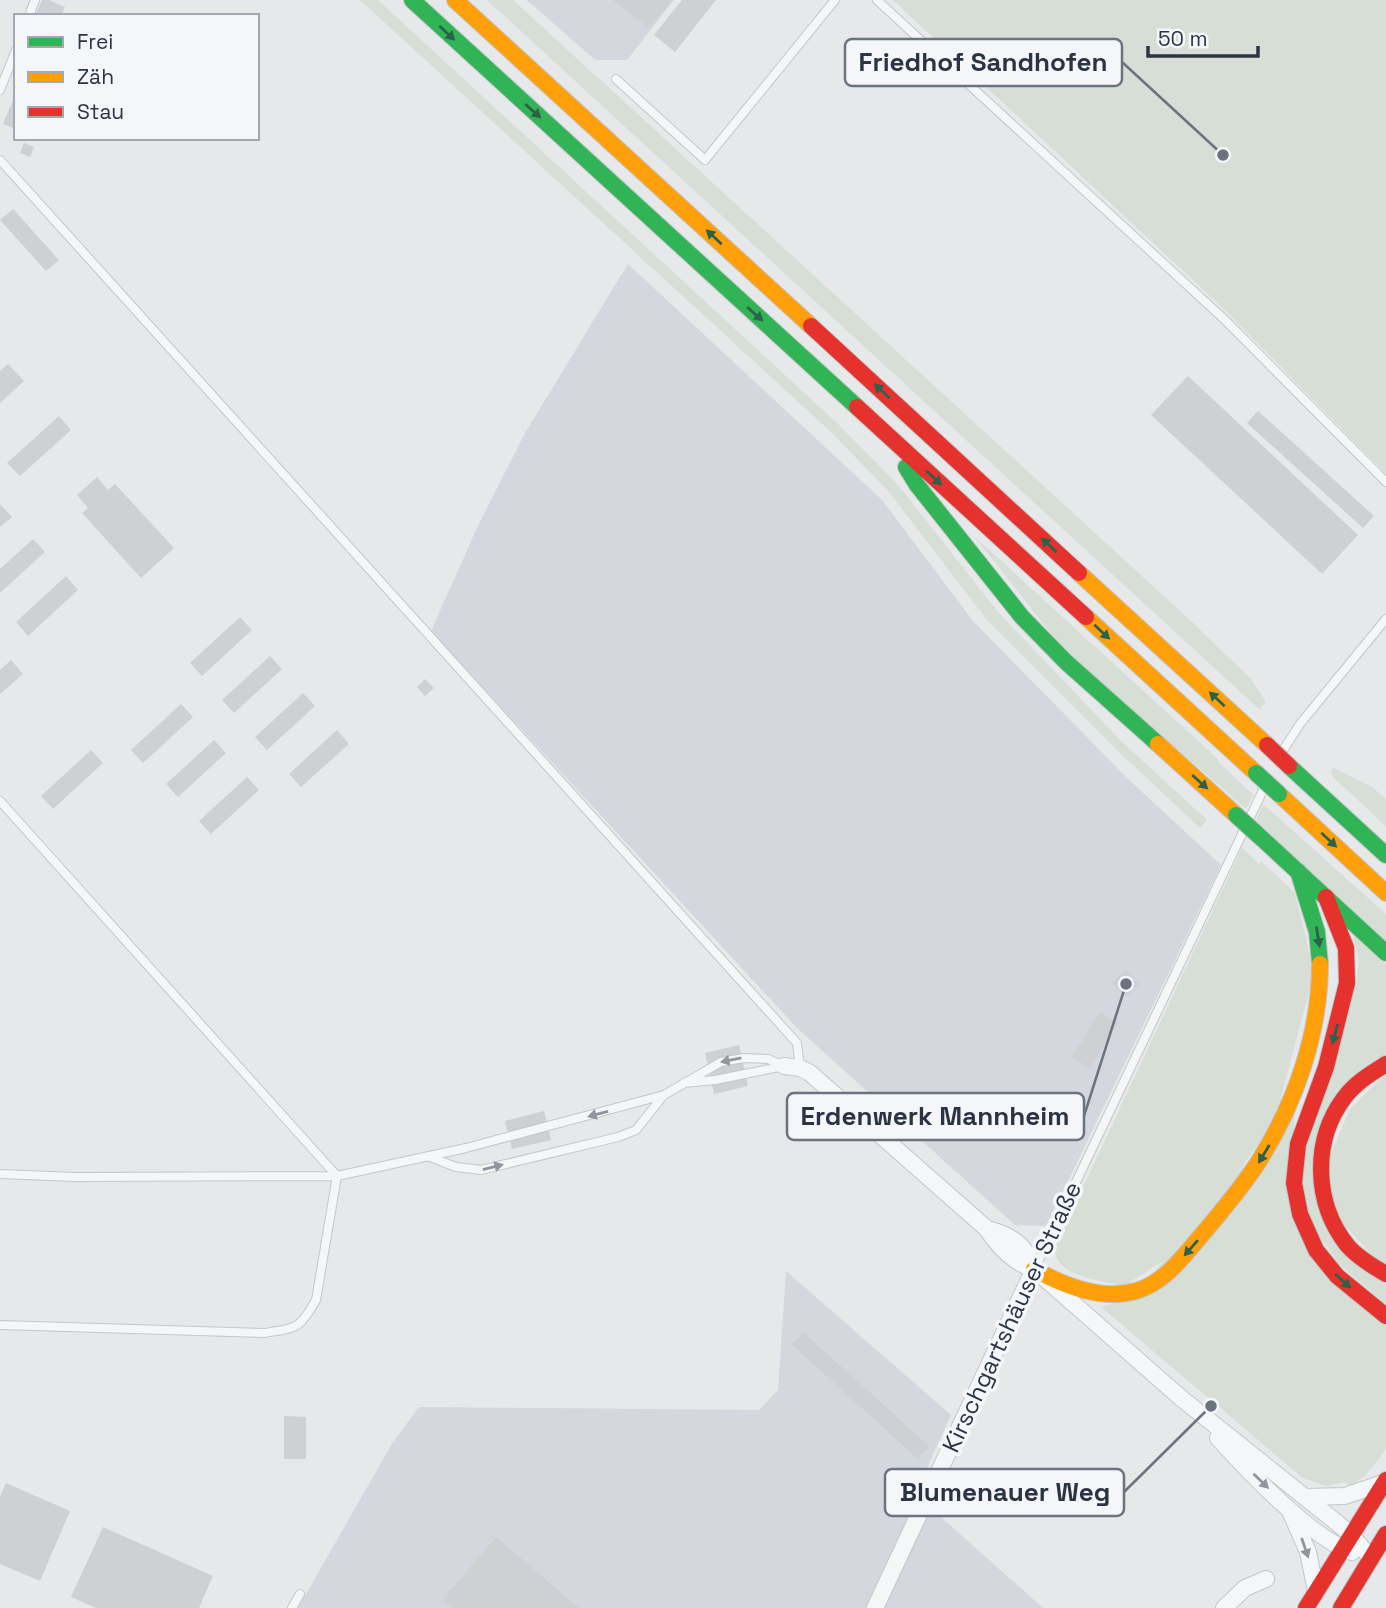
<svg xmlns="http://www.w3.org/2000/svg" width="1386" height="1608" font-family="'Space Grotesk',sans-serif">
  <rect width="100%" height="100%" fill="#e6e8ea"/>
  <path fill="#d4d7dd" d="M527,0H674L627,60H595Z
    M628,264L882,500L973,621L1127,778L1221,865L1046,1226L1015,1225L796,1027L431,631L476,530L525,433Z
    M786,1271L951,1415L915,1494L1043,1608H298L393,1442L419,1407L759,1410L778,1390Z"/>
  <path fill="#d6ded6" d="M360,0H378L838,424L898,485L998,612L1122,742L1207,820L1200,828L1116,749L987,620L889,492L831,432Z
    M487,0H513L1191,621L1251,679L1266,702L1259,709Z
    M893,0H1386V474L1226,311Z
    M974,536L1218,759V762L1253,795L1246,809L1064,650Z
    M1332,767L1372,787L1386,799V826L1335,779L1331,774Z
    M1263,804L1386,914V945L1256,820Z
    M1242,848L1259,864L1262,862L1295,893L1314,973L1275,1120L1186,1246L1124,1286C1101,1280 1053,1277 1055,1247Z
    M1353,935L1386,965V1057C1327,1090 1296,1148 1322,1214C1334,1245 1356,1269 1386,1284V1304L1341,1266L1319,1236L1307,1207L1303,1181L1305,1148L1325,1094L1356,985L1359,960Z
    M1386,1074V1271L1334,1213L1329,1158L1350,1109Z
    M1295,1106L1289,1202L1386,1326V1449L1366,1475L1350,1486L1345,1482L1326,1486L1303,1478L1101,1307L1132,1298Z"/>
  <path fill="#ced0d3" d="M42,0H49L65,7L61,16H35Z
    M613,0H672L649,28Z
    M682,0H716L675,52L654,35Z
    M16,93V121L13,128L3,124Z
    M24,143L34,147L30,157L20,153Z
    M13,209L59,260L46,271L0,220Z
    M8,364L24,381L0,403V371Z
    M1188,376L1358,535L1322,574L1151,415Z
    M1258,411L1374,516L1363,528L1247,423Z
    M59,416L71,430L20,476L7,463Z
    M97,477L108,490L115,484L174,548L141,578L82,513L88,508L77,495Z
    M0,504L12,517L0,527Z
    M33,539L45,552L0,593V569Z
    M66,576L78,590L28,636L16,622Z
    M240,617L252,630L202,676L190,663Z
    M270,656L282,669L234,713L222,700Z
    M11,660L23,674L0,694V670Z
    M425,679L434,688L425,696L417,687Z
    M303,693L315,706L267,750L255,737Z
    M181,704L193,717L143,763L131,750Z
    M337,730L349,744L301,787L289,774Z
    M214,740L226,753L178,797L166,784Z
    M91,750L103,763L53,809L41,796Z
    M247,777L259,790L211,834L199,821Z
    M1125,970L1139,984L1126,997L1112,983Z
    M1100,1012L1118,1023L1090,1068L1072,1057Z
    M739,1045L748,1086L714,1094L705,1053Z
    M544,1111L551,1140L512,1149L505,1121Z
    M803,1332L929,1446L918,1459L792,1345Z
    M284,1416L306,1417V1459H284Z
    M6,1483L70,1511L40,1581L0,1564V1497Z
    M103,1527L213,1576L199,1608H96L71,1597Z
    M496,1537L579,1608H453L443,1599Z"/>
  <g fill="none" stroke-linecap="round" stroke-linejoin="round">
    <defs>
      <path id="lane" d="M877,0L1224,319L1386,482
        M29,16L35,0
        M616,79L705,160L835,0
        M0,90L16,50
        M0,160L797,1043L800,1068
        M1282,752L1300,724L1386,619
        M0,801L337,1176L316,1300C299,1330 296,1328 264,1333L0,1325
        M684,1083L715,1080L784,1066
        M430,1157L456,1167L481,1170L618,1137L636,1130L663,1096
        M0,1174L76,1177L337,1176L466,1148L664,1095L721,1062L744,1058L768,1059L784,1066
        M1036,1266L1264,788
        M292,1608L300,1594"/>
      <path id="street" d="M784,1066L800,1068L810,1073L987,1229C998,1246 1014,1263 1034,1269L1181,1398L1336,1522L1350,1534L1371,1558
        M987,1229C1010,1234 1027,1246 1034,1269
        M1218,1438C1248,1471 1311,1538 1352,1552
        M1305,1497L1345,1496L1383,1483
        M1290,1511L1308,1552L1316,1591
        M875,1608L1034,1269
        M1224,1608L1245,1588L1266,1579"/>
      <path id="fast" d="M412,0L857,407
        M906,467L917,485L1022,617L1066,662L1158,744
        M1289,766L1386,855
        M1257,834L1386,953
        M1298,871L1317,932L1320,964"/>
      <path id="slow" d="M455,0L811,326
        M1079,573L1267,745
        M1086,617L1256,773
        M1158,744L1236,815
        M1279,794L1386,893
        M1034,1269C1064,1286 1101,1301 1136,1291C1164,1283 1182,1258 1200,1237C1221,1212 1242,1188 1259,1161C1295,1104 1320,1033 1320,964"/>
      <path id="jam" d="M811,326L1079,573
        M857,407L1086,617
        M1326,897L1346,948L1347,983L1326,1067L1298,1144L1294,1183L1300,1214L1316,1250L1337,1276L1386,1316
        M1386,1064C1370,1074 1355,1083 1344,1098C1312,1141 1314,1203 1347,1245C1357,1257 1372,1266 1386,1274
        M1306,1608L1386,1480
        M1341,1608L1386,1534"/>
    </defs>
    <use href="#lane" stroke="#c4c6c8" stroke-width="10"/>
    <use href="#street" stroke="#c4c6c8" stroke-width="18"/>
    <use href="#fast" stroke="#c2c5c8" stroke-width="18"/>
    <use href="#slow" stroke="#c2c5c8" stroke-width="18"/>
    <use href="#jam" stroke="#c2c5c8" stroke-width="18"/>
    <use href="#lane" stroke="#f5f6f7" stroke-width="8"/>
    <use href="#street" stroke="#f5f6f7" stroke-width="16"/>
    <use href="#fast" stroke="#30b455" stroke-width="16"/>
    <use href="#slow" stroke="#ff9f0a" stroke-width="16"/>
    <use href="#jam" stroke="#e5322d" stroke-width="16"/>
    <defs>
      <path id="fast-bridge" d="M1256,773L1279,794
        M1236,815L1257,834"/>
      <path id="jam-bridge" d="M1267,745L1289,766"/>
    </defs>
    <use href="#fast-bridge" stroke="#b8bbbf" stroke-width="18" stroke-linecap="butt"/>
    <use href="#jam-bridge" stroke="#b8bbbf" stroke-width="18" stroke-linecap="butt"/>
    <use href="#fast-bridge" stroke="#30b455" stroke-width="16"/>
    <use href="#jam-bridge" stroke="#e5322d" stroke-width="16"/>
  </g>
  <defs><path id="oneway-solid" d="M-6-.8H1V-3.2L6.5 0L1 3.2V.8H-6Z" transform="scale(1.75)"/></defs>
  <g fill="#2d614b">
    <use href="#oneway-solid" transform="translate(447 33) rotate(43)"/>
    <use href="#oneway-solid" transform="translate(533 111) rotate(42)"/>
    <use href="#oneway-solid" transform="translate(714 237) rotate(-137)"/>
    <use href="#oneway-solid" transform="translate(755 314) rotate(42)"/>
    <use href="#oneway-solid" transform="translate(882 391) rotate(-137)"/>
    <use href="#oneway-solid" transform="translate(934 478) rotate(43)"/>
    <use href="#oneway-solid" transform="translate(1049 545) rotate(-137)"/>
    <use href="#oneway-solid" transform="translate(1102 632) rotate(43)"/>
    <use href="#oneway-solid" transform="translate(1217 699) rotate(-137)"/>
    <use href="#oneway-solid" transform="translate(1200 782) rotate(42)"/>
    <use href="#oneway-solid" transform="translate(1329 840) rotate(43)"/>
    <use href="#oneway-solid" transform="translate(1318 937) rotate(81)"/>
    <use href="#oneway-solid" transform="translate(1335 1034) rotate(105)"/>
    <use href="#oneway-solid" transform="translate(1264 1154) rotate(121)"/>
    <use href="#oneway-solid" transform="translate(1191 1248) rotate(131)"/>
    <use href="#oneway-solid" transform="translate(1343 1281) rotate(42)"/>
  </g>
  <g fill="#90959e">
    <use href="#oneway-solid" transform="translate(731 1060) rotate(169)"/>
    <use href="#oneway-solid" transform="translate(598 1114) rotate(165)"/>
    <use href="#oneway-solid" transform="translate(493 1167) rotate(-14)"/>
    <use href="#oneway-solid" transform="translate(1261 1481) rotate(44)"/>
    <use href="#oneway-solid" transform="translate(1305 1548) rotate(71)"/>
  </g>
  <g text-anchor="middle" stroke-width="7" stroke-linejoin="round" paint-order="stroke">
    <g font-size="24" fill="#2b3445" stroke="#f4f6f9">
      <text transform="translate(1012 1317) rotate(-65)" y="8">Kirschgartshäuser Straße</text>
    </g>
  </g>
  <path fill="none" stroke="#6c737f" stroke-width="2.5" d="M1223 155L1122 62M1126 984L1084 1116M1211 1406L1124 1492"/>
  <g fill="#6c737f" stroke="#f4f6f9" stroke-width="2.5">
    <circle cx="1223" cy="155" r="7"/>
    <circle cx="1126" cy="984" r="7"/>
    <circle cx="1211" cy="1406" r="7"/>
  </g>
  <g fill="#f4f6f9" stroke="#6c737f" stroke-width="2.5">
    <rect x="845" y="39" width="277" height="47" rx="7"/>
    <rect x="787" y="1093" width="297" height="47" rx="7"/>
    <rect x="885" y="1469" width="239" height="47" rx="7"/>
  </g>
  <g font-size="26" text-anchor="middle" font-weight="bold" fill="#2b3445">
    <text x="983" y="71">Friedhof Sandhofen</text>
    <text x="935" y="1125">Erdenwerk Mannheim</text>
    <text x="1005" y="1501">Blumenauer Weg</text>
  </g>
  <rect x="14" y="14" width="245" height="126" fill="#f4f6f9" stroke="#a4a8b1" stroke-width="2"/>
  <rect x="28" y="37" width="35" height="10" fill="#30b455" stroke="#a4a8b1" stroke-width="2"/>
  <text x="77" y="49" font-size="21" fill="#2b3445">Frei</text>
  <rect x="28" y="72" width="35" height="10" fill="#ff9f0a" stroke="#a4a8b1" stroke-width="2"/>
  <text x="77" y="84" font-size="21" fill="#2b3445">Zäh</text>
  <rect x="28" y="107" width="35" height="10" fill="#e5322d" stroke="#a4a8b1" stroke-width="2"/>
  <text x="77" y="119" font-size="21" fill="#2b3445">Stau</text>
  <path d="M1148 46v10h110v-10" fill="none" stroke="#2b3445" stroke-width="3.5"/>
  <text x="1158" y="46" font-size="21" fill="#2b3445" stroke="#f4f6f9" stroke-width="5" paint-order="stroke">50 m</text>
</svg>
